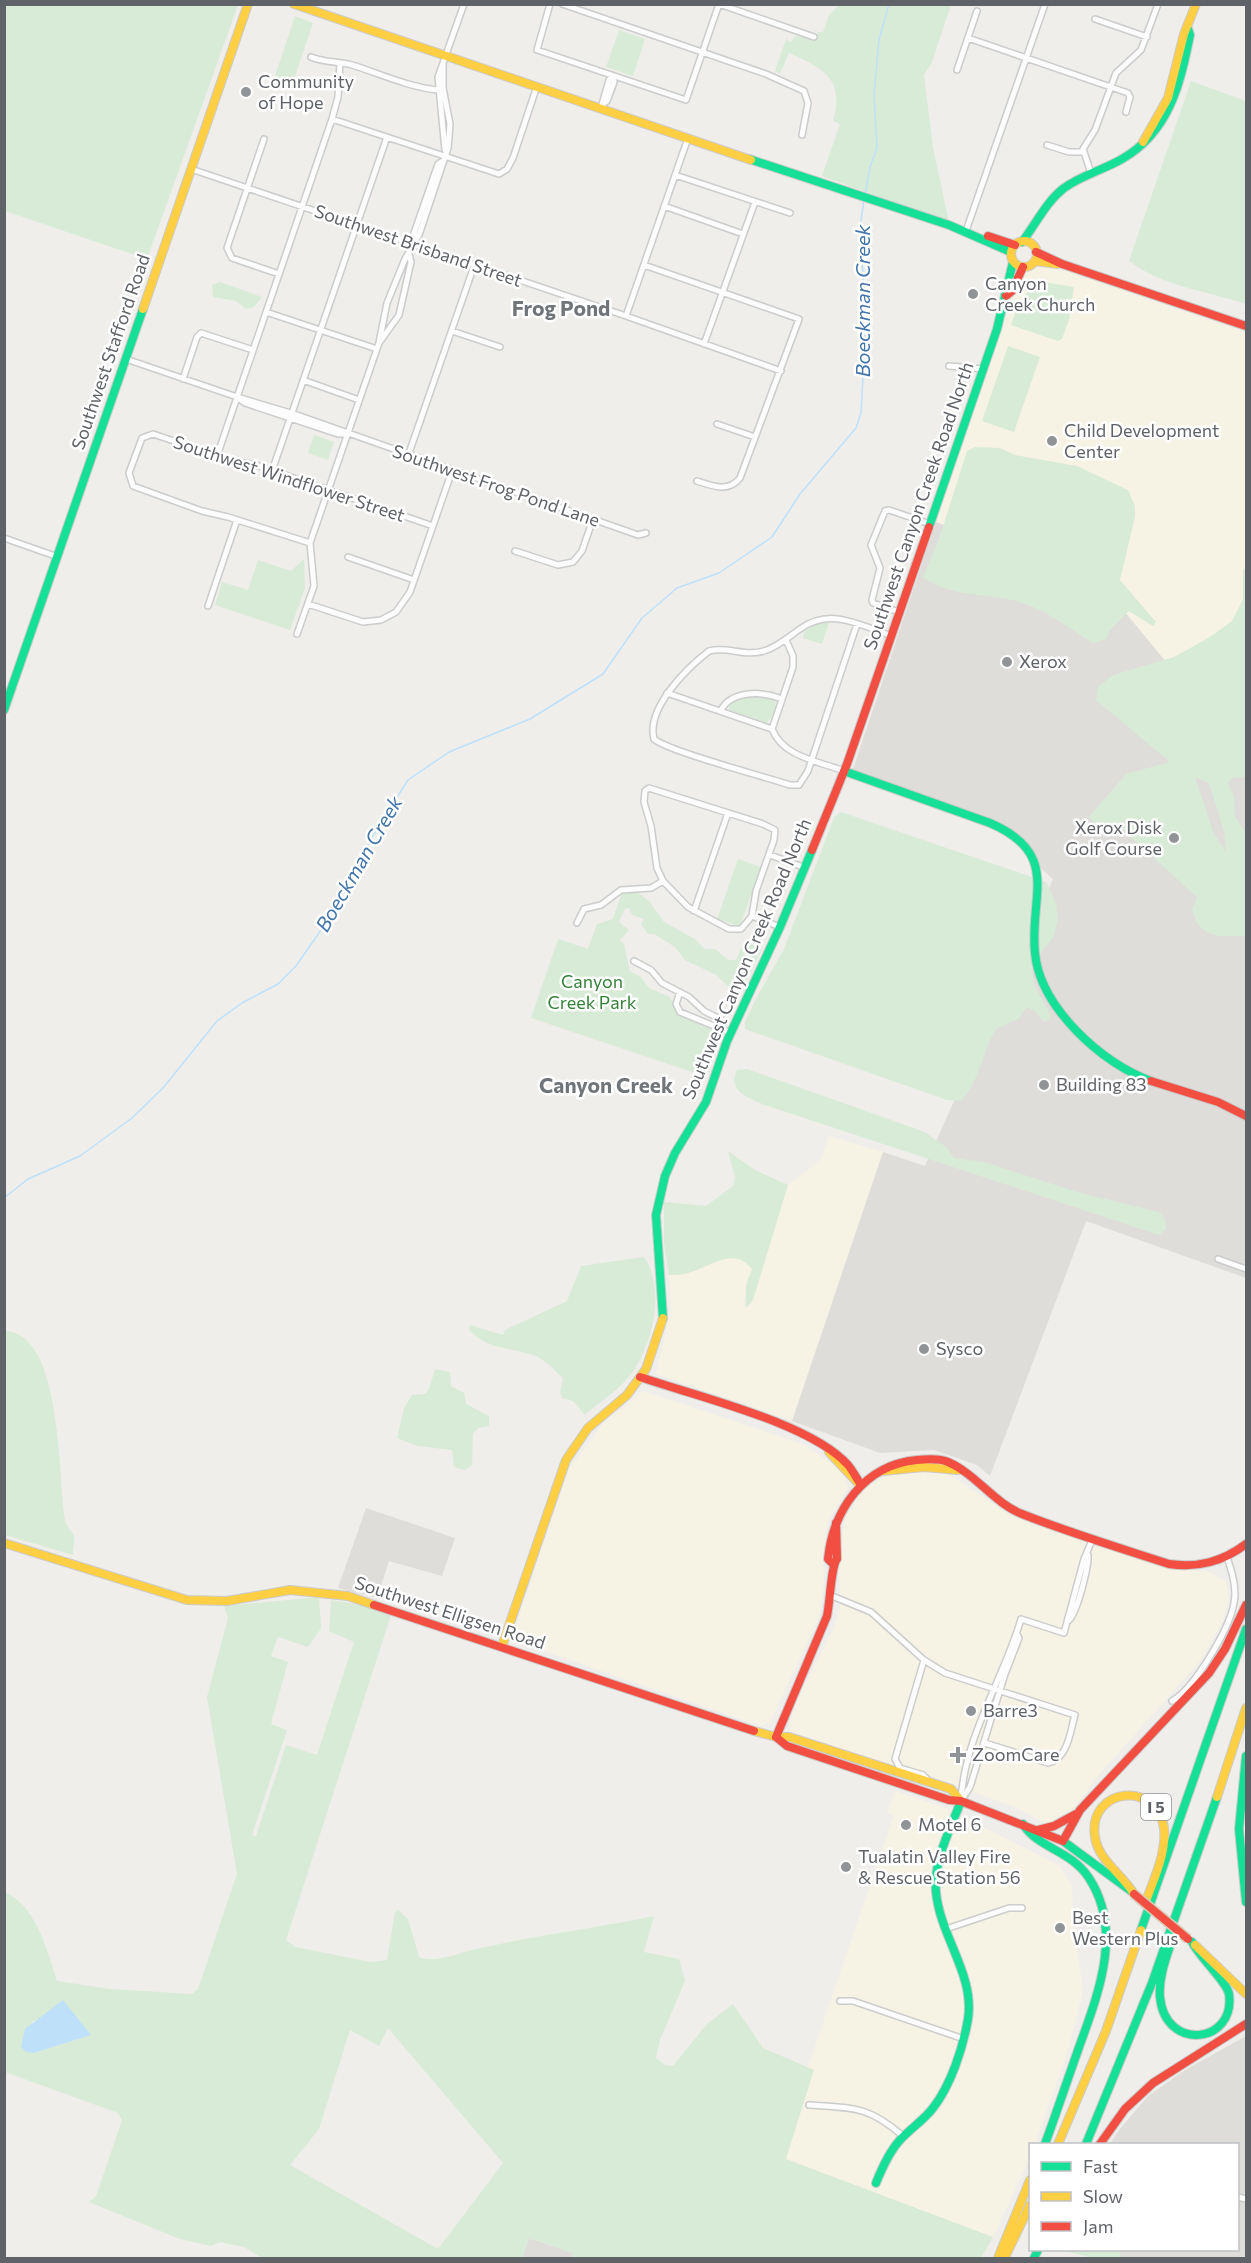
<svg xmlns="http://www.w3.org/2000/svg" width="1251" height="2263" font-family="Commissioner,sans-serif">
  <rect width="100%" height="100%" fill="#efeeea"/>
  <path fill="#f7f3e4" d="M1034,260L1246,332V768L989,543L936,522L1022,267L1028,261Z
    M829,1136L883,1152L792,1421L656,1374L671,1311L669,1275L687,1273L726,1257L741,1259L752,1269L746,1285L744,1305L746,1308L750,1306L788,1185L821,1160Z
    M643,1391L803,1444L842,1471L848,1488L828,1521L823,1557L824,1584L819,1617L770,1722L761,1726L518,1642L514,1632L569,1469L603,1424Z
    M928,1470L948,1474L1010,1515L1161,1566L1210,1572L1226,1582L1229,1601L1222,1622L1200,1661L1095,1779L1072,1812L1053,1824L1043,1822L1017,1808L927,1775L900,1766L894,1767L790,1731V1720L797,1701L833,1630L840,1609L839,1549L846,1516L857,1497L870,1485L888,1475Z
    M895,1791L943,1807L1047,1859L1060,1866L1072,1886L1073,1922L1083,1990L1068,2050L1035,2144H1030V2158L993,2237L775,2164L894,1815L887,1813Z"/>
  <path fill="#dfddda" d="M936,522L989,543L1125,612L1176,674L1246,768V1278L1086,1221L990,1476L977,1465L934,1450L880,1453L792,1421L883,1152L925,1166L1053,879L1034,862L1008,828L856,773L853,769Z
    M366,1508L455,1538L442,1576L389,1561L377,1598L338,1588Z
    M1246,2036V2258H1121L1119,2250H1238V2144H1110L1119,2130L1148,2096L1185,2070Z
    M529,2238L573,2253L572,2258H522Z"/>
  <path fill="#d8ebd6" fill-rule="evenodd" d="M5,4L238,5L147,259L5,211Z
    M839,5H951L932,62L924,75L933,148L949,222L822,176L840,124L833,121C845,80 824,68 789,53L780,74L775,71L787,36V40L791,42L796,36L809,39L816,38L818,32H823L829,15Z
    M295,16L313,23L292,85L274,79Z
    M619,30L645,39L633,76L606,67Z
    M1191,81L1246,101V304C1208,291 1163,287 1129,261Z
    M220,282L262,297L254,307L246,309L236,301L213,297L212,285Z
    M1049,283L1074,287L1069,320L1062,339L1058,341L1011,325C1019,302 1023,288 1049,283Z
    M1008,346L1040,357L1014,432L982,421Z
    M314,435L334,442L328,460L308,453Z
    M975,447L1000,448L1015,455L1077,466L1128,490L1135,506V517L1120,580L1156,622L1153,626L1129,611L1109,631L1106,639L1093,643C1070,629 1046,610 1020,602C990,593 950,598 923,577L939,539L967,451Z
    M304,559L305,588L290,630L215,605L222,582L248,590L258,560L291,571Z
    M1246,567V777L1231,778L1228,784L1234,796L1235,816L1246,834V936C1219,936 1200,940 1192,909L1197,897L1121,828L1105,833L1089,817L1126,774L1170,762L1096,700L1098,687L1113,675L1174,657L1210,637L1232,621L1243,599V570ZM1195,777L1209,783L1224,831L1226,852L1213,832Z
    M830,620L822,644L803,638L804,632L817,623Z
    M754,696L775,698L776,710L767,723L729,710L730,700Z
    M841,812L1035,878L1047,883L1056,904L1058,918L1054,936L1040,954L1032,972L1034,984L1051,1016L1048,1021H1043L1035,1011L1027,1007L1018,1019L996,1029C982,1051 980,1083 960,1101L947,1100L745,1029V1022L757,997L784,949L834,817Z
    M738,859L761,867L740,926L717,919Z
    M622,892H637L649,901L664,922L695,939L705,949H715L728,960H736L744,941L762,949L742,990H732L716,975L685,960L675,947L654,934H648L641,924L644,919L632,915L629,908L625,909L619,922L629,930L620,940L624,944L630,971L641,977L649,988L670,997L676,1013L721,1034L709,1072L704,1076L531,1018L558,939L588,949L597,924L613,919Z
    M747,1069L925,1132L947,1148L954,1158L984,1162L1077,1192L1159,1212L1166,1221V1229L1159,1235L762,1104C746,1096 727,1091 737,1070Z
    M728,1151L755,1170L788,1185L753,1300L746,1308V1285L752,1269C734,1245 709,1268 688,1273C682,1275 675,1275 669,1275L664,1243V1202L706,1206L733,1186L735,1177Z
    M644,1257C665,1288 654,1337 636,1367C625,1386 601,1401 585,1415L573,1401L562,1398L560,1392L563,1378C554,1370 545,1359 533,1355C511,1348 486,1349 469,1330L470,1325L503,1335L505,1330L567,1301L581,1266Z
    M5,1331C63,1333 58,1479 65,1520C66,1526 72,1531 74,1536C75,1541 73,1549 73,1555L5,1535Z
    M435,1369L450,1372L451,1386L464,1393L466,1404L489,1416V1426L478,1428L473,1434L472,1465L465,1470L454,1467L452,1450L418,1446L397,1438L404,1408L412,1395L425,1394L429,1389Z
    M319,1597L321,1628L308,1647L278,1637L271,1656L288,1662L271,1724L287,1730L252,1835L256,1836L286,1745L317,1755L354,1642L329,1631L331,1600L367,1606L391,1615L286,1940L295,1947L370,1962L387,1960L395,1912L398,1910L408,1919L419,1957C433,1963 454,1955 468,1951C530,1936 592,1929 654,1916L644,1952L679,1959L685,1981L660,2040L656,2058L665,2065L673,2066L707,2024L733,2004L763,2048L814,2070L786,2159L993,2237L981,2258H572L573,2253L529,2238L522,2258H262L244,2247L220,2242L211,2246L180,2239L89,2202L96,2196L122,2120L118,2113L5,2072L4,1892C36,1904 48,1953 57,1981L110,1989L192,1994L198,1989L237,1874L207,1697L228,1618L224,1606ZM43,2017L91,2035L34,2053L32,2022ZM388,2028L503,2163L438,2249L290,2165L319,2129L350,2030L379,2046Z
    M1060,2250H1119L1121,2258H1093Z"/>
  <path fill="#bfe0f9" d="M63,2000L91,2035L34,2053L26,2052L21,2047L25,2029Z"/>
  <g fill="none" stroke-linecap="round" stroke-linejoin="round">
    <path stroke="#bfe0f9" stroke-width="1.5" d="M865,195L870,167L877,148L874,95L879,40L889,4
      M4,1198L28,1179L80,1156L132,1118L163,1088L217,1021L242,1003L278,984L296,966L330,917L375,832L408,780L449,752L530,719L603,674L642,618L677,588L719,573L772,537L800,494L856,428L861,413L865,339L863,272L859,234L864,200"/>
    <defs>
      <path id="street" d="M550,4L537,50L686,100L719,4
        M562,4L766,74L804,91L808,103L802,135
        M719,4L814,37
        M1095,19L1147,37
        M968,38L1128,93L1130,97L1126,112
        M311,57C325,63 338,61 352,65C381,74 408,87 438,90
        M957,70L977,11
        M603,104L607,101L614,82L613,76
        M601,108L609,80L613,76
        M332,119L499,174L507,169L513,158L537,86
        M264,139L227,248L232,258L279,274
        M1047,145L1069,152H1082
        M445,150L438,77L464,4
        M191,169L626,316L781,371
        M1091,173L1083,149L1095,130L1116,73L1141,50L1158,4
        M675,175L790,213
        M664,206L743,234
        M967,228L1045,4
        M416,236L414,233L438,164L441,162
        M644,265L799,319L740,478C728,493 713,486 697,481
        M266,312L377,349
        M626,316L688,138
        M452,331L500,347
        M379,343L399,315L411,262L409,254
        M704,344L755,202
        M126,359L237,397
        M949,366L983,369
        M183,379L197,337L201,333L253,350
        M303,380L359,400
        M717,424L755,437
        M347,434H338L245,403L237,397L297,415L638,535L646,533
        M217,456L332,119L338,97L340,63
        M408,456L474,266
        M272,471L387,137
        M4,538L58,557
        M310,543L228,517L202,511L133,486L129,473L142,438L153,434L233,461L256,465L433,526
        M515,551L558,565L573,562L582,551L593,519
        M348,557L414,580
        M308,604L363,622L381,620L396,612L410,592L452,471
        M208,606L237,520
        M899,612L873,603L872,600L880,568L871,545L885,511L889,510L930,524
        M857,624L808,771L799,785H790C766,777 667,751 654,739C646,708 687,668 709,651C727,646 745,657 764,651C778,647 788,637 800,629C831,607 859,625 892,636
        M297,634L314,586L310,543L379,343L387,303L405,259L419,235L448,148L450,124L443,88V65
        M667,693L772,729
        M721,710C732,690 762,691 782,699
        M772,729L793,667V656L786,640
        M772,729C783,757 818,761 844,771
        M649,788L763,824L775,830L774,840L756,891L752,916L741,929H729L688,907L663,881L657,868L651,826L644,802L645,791Z
        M770,855L803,867
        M694,911L728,813
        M752,916L780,927
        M577,923L584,909L601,905L621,890L651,888L663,881
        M634,961L651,970L662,983L689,997L704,1011L722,1020
        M680,992L676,1004L680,1012L731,1033
        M1218,1259L1246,1269
        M832,1596L871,1612L924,1660L945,1673L1075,1715C1070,1732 1068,1759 1048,1763L985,1743
        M1068,1621C1077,1615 1089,1565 1088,1555
        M924,1660L895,1759L900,1768L923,1775L929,1781
        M1172,1701C1194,1689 1230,1628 1234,1603C1237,1588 1232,1572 1227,1557
        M962,1799L970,1787L1005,1674L1019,1638L1017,1634
        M961,1801C964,1737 1004,1678 1021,1619L1064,1633L1084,1559L1093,1538
        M946,1929L1009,1908H1022
        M840,2001H853L961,2038
        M809,2105C854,2108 868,2106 903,2136
        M1238,2197L1246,2199"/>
      <path id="fast" d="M749,159L949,225L1011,252
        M1022,242C1036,224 1046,202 1064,188C1082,175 1103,170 1122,159C1169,132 1180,85 1190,35L1188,29
        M929,527L997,329L1013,262
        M4,710L143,309
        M844,771L990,823C1062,854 1029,896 1035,953C1040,1007 1102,1064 1151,1081
        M663,1318L656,1215L665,1176L675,1153L706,1102L727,1041L780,927L812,850
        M1246,1756L1239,1829L1246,1902
        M1023,1824C1037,1848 1071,1850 1089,1878C1125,1933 1096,1999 1077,2053C1066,2084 1056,2114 1045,2144
        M1063,1841L1131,1891
        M1141,1930L1246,1629
        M1175,1930C1169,1951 1158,1975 1160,1997C1165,2052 1236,2044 1229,1994C1227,1982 1200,1958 1192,1942
        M1086,2144L1152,1983L1217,1797
        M876,2183C882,2168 889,2152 900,2140C911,2128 924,2120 933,2108C951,2085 963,2048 968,2019C975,1975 940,1936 936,1892C933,1861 950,1830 961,1801
        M1034,2258L1038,2250"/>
      <path id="slow" d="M294,4L751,160
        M1143,142L1168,98L1184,34L1196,4
        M1011 254a13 13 0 1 1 26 0a13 13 0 1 1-26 0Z
        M1035,261L1057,264
        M143,309L248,4
        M829,1452L860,1485
        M883,1471L924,1467L958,1470
        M4,1543L187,1600L227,1601L290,1590L348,1596L374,1605
        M502,1646L566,1460L588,1428L627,1395L646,1369L663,1318
        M754,1731L776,1737H789L951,1789L961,1801
        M1217,1797L1246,1708
        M1134,1894C1123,1875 1098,1860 1095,1837C1087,1788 1157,1779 1164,1828C1167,1853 1153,1881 1145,1904
        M1195,1945L1246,1994
        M1058,2144L1106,2031L1141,1930
        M1005,2257L1030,2205
        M998,2258L1030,2180"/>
      <path id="jam" d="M988,236L1015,245
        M1036,252L1062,264L1246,326
        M1006,296L1012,291L1023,267
        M812,850L847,764L929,527
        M1151,1081L1218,1102L1246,1116
        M640,1377C695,1396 811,1423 848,1465C853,1471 857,1479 861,1485
        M833,1564L828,1559C833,1510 864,1465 917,1460C927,1459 939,1458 948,1462C976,1474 994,1503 1022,1514C1070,1533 1120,1548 1169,1564C1198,1568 1222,1562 1246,1544
        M374,1605L754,1731
        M776,1737L787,1746L949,1800L961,1801L1063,1841
        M776,1737L827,1616C830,1603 831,1566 837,1559L836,1523
        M1038,1830L1054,1826L1076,1814
        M1063,1841L1080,1810L1209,1673L1225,1649L1246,1605
        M1100,2144L1125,2109L1153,2083L1246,2024"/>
    </defs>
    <use href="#street" stroke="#cbcccc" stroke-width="8"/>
    <use href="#fast" stroke="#cacacb" stroke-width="10"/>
    <use href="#slow" stroke="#cacacb" stroke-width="10"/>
    <use href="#jam" stroke="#cacacb" stroke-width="10"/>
    <use href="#street" stroke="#fdfcfc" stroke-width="5"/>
    <use href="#fast" stroke="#16e098" stroke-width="8"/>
    <use href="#slow" stroke="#ffcf43" stroke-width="8"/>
    <use href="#jam" stroke="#f24e42" stroke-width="8"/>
    <defs>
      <path id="jam-bridge" d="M1134,1894L1188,1939"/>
    </defs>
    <use href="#jam-bridge" stroke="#d7ceb8" stroke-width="11" stroke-linecap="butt"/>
    <use href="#jam-bridge" stroke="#f24e42" stroke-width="8"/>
  </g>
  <g fill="#919496" stroke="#fff" stroke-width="2">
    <circle cx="246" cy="92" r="6"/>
    <circle cx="973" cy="294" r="6"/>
    <circle cx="1052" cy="441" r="6"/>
    <circle cx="1007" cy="662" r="6"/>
    <circle cx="1174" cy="838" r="6"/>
    <circle cx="1044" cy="1085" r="6"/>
    <circle cx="924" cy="1349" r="6"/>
    <circle cx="971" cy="1711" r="6"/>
    <path d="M955 1746h6v6h6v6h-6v6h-6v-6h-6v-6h6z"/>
    <circle cx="906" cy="1825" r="6"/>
    <circle cx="846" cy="1867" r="6"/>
    <circle cx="1060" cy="1928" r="6"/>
  </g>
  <g text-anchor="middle" stroke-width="5" stroke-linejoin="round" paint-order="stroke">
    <rect fill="#fff" stroke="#8f9295" stroke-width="1.5" x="1141" y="1794" width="30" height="26" rx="4.5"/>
    <g font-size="16" font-weight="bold" fill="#5f6368">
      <text x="1156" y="1813">I 5</text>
    </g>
    <g font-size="18" fill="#5f6368" stroke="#fff" text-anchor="start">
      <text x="258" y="88">Community<tspan x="258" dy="21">of Hope</tspan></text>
      <text x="985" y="290">Canyon<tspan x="985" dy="21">Creek Church</tspan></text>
      <text x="1064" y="437">Child Development<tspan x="1064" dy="21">Center</tspan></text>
      <text x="1019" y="668">Xerox</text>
      <text x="1162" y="834" text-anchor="end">Xerox Disk<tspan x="1162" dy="21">Golf Course</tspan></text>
      <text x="1056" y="1091">Building 83</text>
      <text x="936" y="1355">Sysco</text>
      <text x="983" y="1717">Barre3</text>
      <text x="972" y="1761">ZoomCare</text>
      <text x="918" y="1831">Motel 6</text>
      <text x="858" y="1863">Tualatin Valley Fire<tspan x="858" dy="21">&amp; Rescue Station 56</tspan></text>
      <text x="1072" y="1924">Best<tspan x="1072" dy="21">Western Plus</tspan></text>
    </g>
    <g font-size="18" fill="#5f6368" stroke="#fff">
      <text transform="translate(418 246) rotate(19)" y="6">Southwest Brisband Street</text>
      <text transform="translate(111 352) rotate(-71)" y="6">Southwest Stafford Road</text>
      <text transform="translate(289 479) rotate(18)" y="6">Southwest Windflower Street</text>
      <text transform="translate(496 486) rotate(19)" y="6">Southwest Frog Pond Lane</text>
      <text transform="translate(919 506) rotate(-71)" y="6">Southwest Canyon Creek Road North</text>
      <text transform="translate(747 959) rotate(-67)" y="6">Southwest Canyon Creek Road North</text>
      <text transform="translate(450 1613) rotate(18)" y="6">Southwest Elligsen Road</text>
    </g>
    <g font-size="18" fill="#348238" stroke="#fff">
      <text x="592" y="988">Canyon<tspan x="592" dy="21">Creek Park</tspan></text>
    </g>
    <g font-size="20" font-style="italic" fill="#4174aa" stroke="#fff">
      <text transform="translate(863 301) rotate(-90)" y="7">Boeckman Creek</text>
      <text transform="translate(359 864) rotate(-60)" y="7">Boeckman Creek</text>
    </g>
    <g font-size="21" font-weight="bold" fill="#70757a" stroke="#fff">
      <text x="561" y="316">Frog Pond</text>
      <text x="606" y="1093">Canyon Creek</text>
    </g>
  </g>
  <rect width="1251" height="2263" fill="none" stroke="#5f6368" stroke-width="12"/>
  <rect x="1029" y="2143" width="210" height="108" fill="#ffffff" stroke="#bfc1c3" stroke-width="1.5"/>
  <rect x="1041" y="2162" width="30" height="9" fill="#16e098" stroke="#bfc1c3" stroke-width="1.5"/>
  <text x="1083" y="2173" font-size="18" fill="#5f6368">Fast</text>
  <rect x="1041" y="2192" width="30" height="9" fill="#ffcf43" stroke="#bfc1c3" stroke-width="1.5"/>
  <text x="1083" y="2203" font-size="18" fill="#5f6368">Slow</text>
  <rect x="1041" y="2222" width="30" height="9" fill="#f24e42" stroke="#bfc1c3" stroke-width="1.5"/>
  <text x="1083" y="2233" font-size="18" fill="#5f6368">Jam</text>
</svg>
